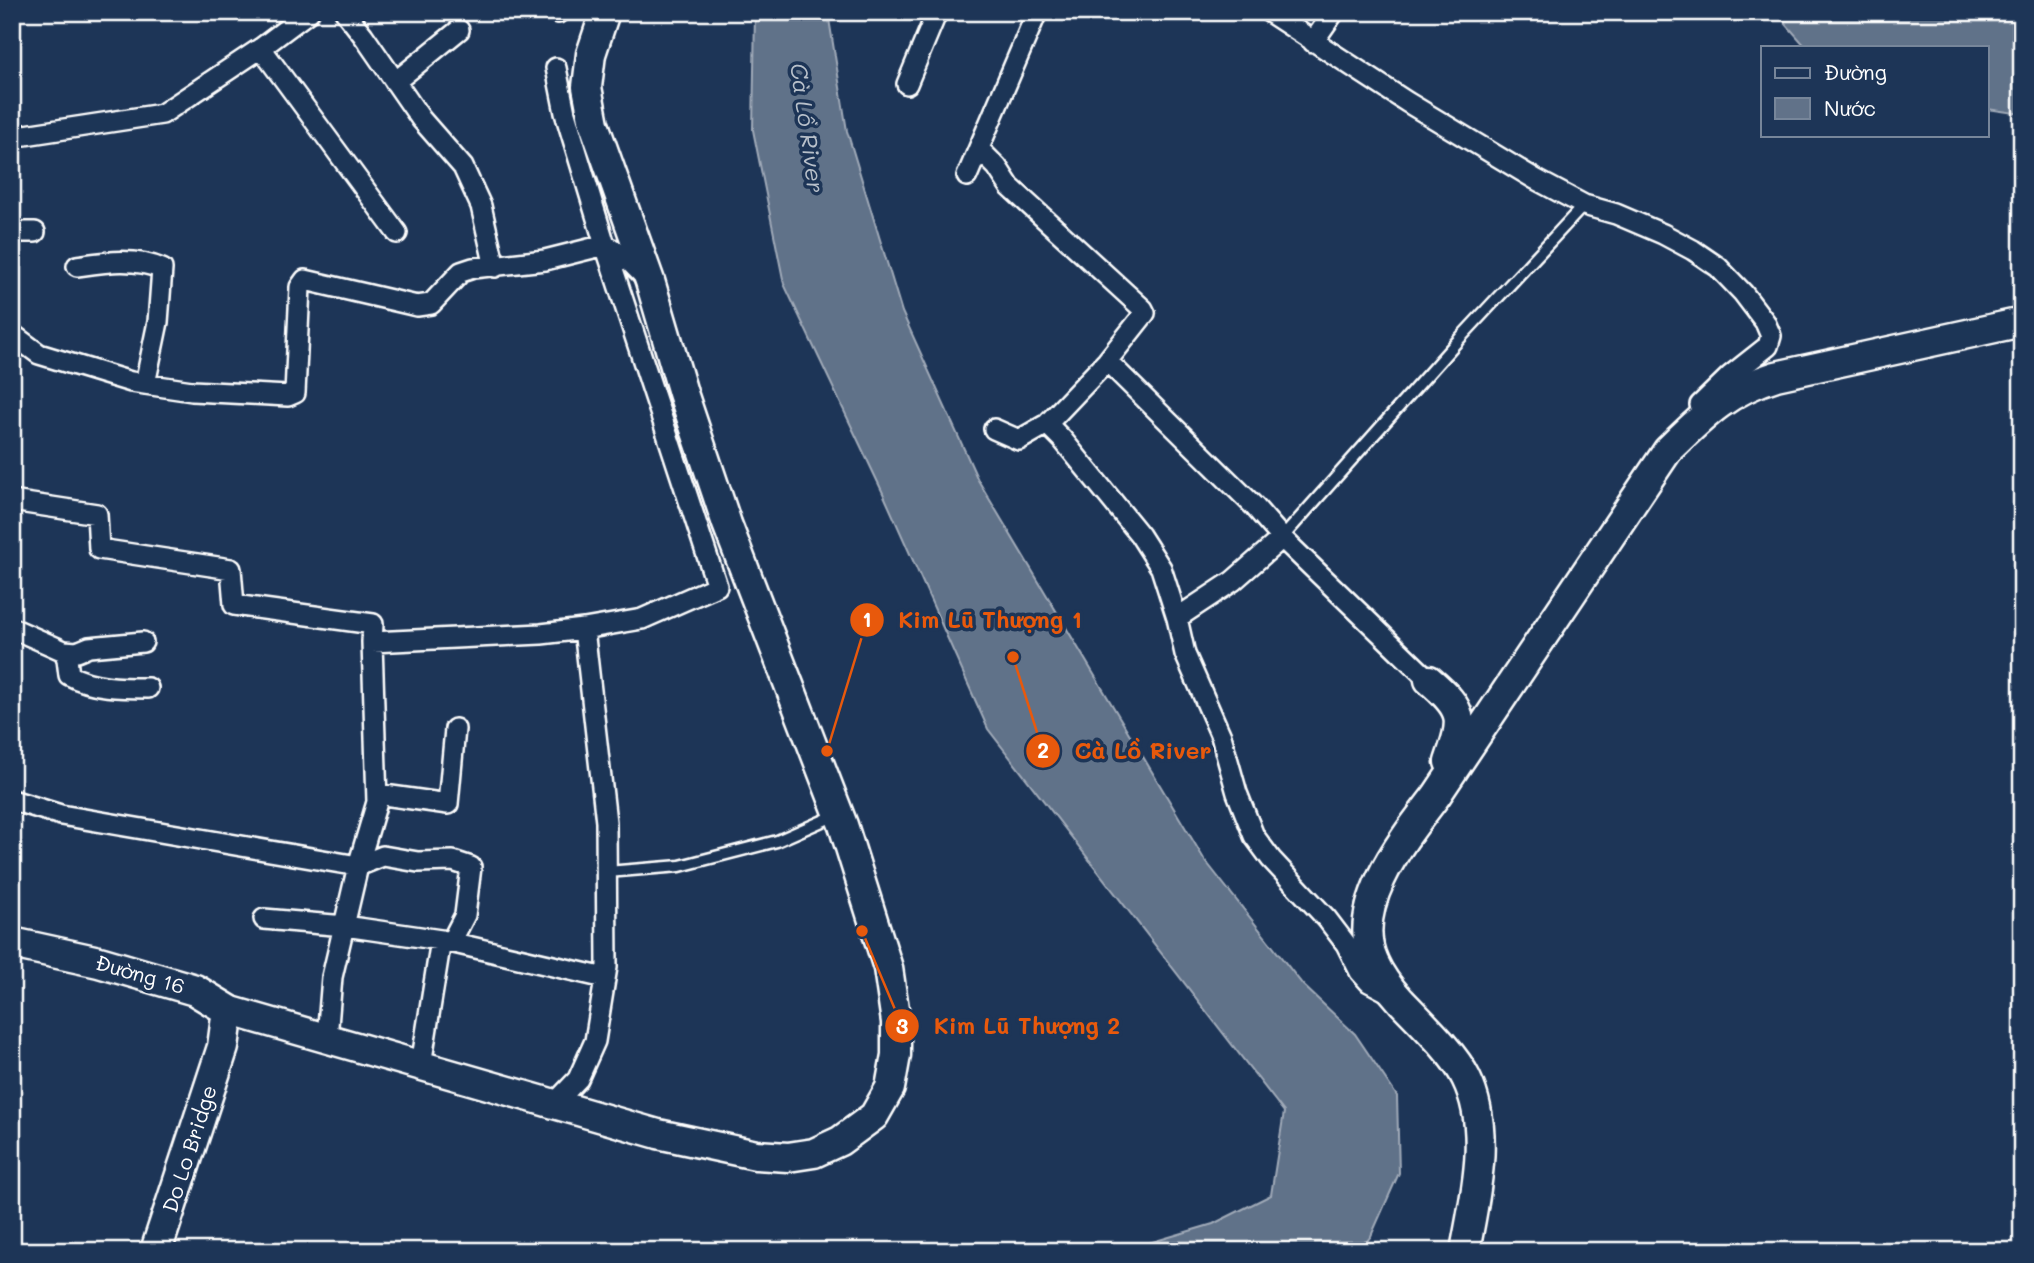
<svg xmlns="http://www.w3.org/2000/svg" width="2034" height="1263" font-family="Mali,sans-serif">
  <rect width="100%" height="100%" fill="#1d3557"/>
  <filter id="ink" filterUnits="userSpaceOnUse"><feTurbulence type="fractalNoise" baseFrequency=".0143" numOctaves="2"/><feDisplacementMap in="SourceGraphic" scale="14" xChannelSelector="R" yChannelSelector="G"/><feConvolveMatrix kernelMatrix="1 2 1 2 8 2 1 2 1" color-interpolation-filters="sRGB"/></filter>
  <g filter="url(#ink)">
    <path fill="#617289" stroke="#a0aab8" stroke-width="2" d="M755,12H831L829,19L847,131L902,312L978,480L1204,859L1303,985L1355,1034L1397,1096L1399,1173L1371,1236L1359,1251H1122L1213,1224L1271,1195L1284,1112L988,729L882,491L784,284L753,130Z
      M1781,12H2022V114L1987,109V47H1806L1785,23Z"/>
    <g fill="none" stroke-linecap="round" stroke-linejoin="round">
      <defs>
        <path id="lane" d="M1282,538L1461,337L1584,205
          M607,872L680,866L777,841L836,815"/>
        <path id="street" d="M345,12L363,35L421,119L463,167L481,206L495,267
          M1269,12L1407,102L1535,179L1584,205L1616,214L1663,234L1693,250L1718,267L1743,293L1765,322L1771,336L1768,346L1730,376L1700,405
          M558,13L559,12
          M1313,42L1334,12
          M261,48L397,233
          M556,68L565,113L605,245L717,586
          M395,82L459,30
          M907,84L937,12
          M12,137L162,114L261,48L309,12
          M979,149L997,167L1010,187L1143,309L1145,313L1107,361L1047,424L1019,440L994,429
          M967,176L1037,12
          M12,232H35
          M77,266C105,262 135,257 162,269L158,322L145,384
          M12,334L39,354L131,382L192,391L288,396L295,393L300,287L305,280L417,306L431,304L461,272L473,268L545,260L605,245L622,254L646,278
          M1107,361L1255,507L1282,538L1429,680
          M1047,424L1062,439L1140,535L1161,568L1177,618L1233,581L1282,538
          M12,501L97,514L99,549L231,569L234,605L373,624L372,642L377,802L358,866L332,977L327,1038
          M1177,618L1185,654L1221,736L1237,793L1254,836L1271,859L1327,919L1346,944L1360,972L1369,982L1388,992
          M12,628L64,651L77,652L89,647L143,642
          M372,642L541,634L584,629L642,619L717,586
          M64,651L67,659L69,675C92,688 122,688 148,688
          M377,794L448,804L455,729
          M12,800L61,815L358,866L383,856L418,862L453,861L471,867L465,915L451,942
          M264,919L345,926L441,940L605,978
          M421,1065L441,940
          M554,1104L578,1079L595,1041L607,967L606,822L584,629"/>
        <path id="secondary" d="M1429,680C1465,711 1464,718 1449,762
          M228,1010L658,1134L756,1155L788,1157L814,1153L840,1141L874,1116L890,1088L896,1055V1022L888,968L843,825L727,524L683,393L650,281L594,124L587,87L591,54L605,12
          M1465,1251C1475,1196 1492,1131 1466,1078C1454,1053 1421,1022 1401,1001C1391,990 1380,976 1374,962C1348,906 1404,838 1436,796L1668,450C1703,416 1727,391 1776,376L2022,322"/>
        <path id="primary" d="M12,943L99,962L195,990L228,1010L223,1047L156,1251"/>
      </defs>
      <use href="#lane" stroke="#fff" stroke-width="15"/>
      <use href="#street" stroke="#fff" stroke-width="24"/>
      <use href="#secondary" stroke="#fff" stroke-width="33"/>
      <use href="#primary" stroke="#fff" stroke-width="35"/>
      <use href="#lane" stroke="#1d3557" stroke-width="10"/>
      <use href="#street" stroke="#1d3557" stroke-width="19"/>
      <use href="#secondary" stroke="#1d3557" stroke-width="28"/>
      <use href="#primary" stroke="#1d3557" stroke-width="30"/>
    </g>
  </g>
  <g text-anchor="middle" stroke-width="7" stroke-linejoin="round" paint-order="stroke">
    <g font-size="21" fill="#fff" stroke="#1d3557">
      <text transform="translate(140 975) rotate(16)" y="7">Đường 16</text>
      <text transform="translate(190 1149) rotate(-72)" y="7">Do Lo Bridge</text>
    </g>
    <g font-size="23" font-style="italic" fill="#b8c0ca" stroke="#1d3557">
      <text transform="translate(807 128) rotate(82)" y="8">Cà Lồ River</text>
    </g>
  </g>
  <path fill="none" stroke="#e8590c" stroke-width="2.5" d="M827 751L867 620M1013 657L1043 751M862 931L902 1026"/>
  <g fill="#e8590c" stroke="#1d3557" stroke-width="2.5">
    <circle cx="827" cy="751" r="7"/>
    <circle cx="1013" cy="657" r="7"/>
    <circle cx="862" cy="931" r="7"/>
    <circle cx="867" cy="620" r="18"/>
    <circle cx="1043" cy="751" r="18"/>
    <circle cx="902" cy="1026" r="18"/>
  </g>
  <g font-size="21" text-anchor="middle" font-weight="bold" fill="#fff">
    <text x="867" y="627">1</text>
    <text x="1043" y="758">2</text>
    <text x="902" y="1034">3</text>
  </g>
  <g font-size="23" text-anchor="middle" font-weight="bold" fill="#e8590c" stroke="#1d3557" stroke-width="7" stroke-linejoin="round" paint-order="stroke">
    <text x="990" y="628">Kim Lũ Thượng 1</text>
    <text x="1143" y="759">Cà Lồ River</text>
    <text x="1027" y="1034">Kim Lũ Thượng 2</text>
  </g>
  <rect width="2034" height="1263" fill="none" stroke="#1d3557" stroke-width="42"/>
  <rect x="21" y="21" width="1992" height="1221" fill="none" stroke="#fff" stroke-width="2.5" filter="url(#ink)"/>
  <rect x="1761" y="46" width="228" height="91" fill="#1d3557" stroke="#77869a" stroke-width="2"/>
  <rect x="1775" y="68" width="35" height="10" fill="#1d3557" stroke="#77869a" stroke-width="2"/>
  <text x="1824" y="80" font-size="21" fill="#ffffff">Đường</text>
  <rect x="1775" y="98" width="35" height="21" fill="#617289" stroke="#77869a" stroke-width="2"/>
  <text x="1824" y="116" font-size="21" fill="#ffffff">Nước</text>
</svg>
